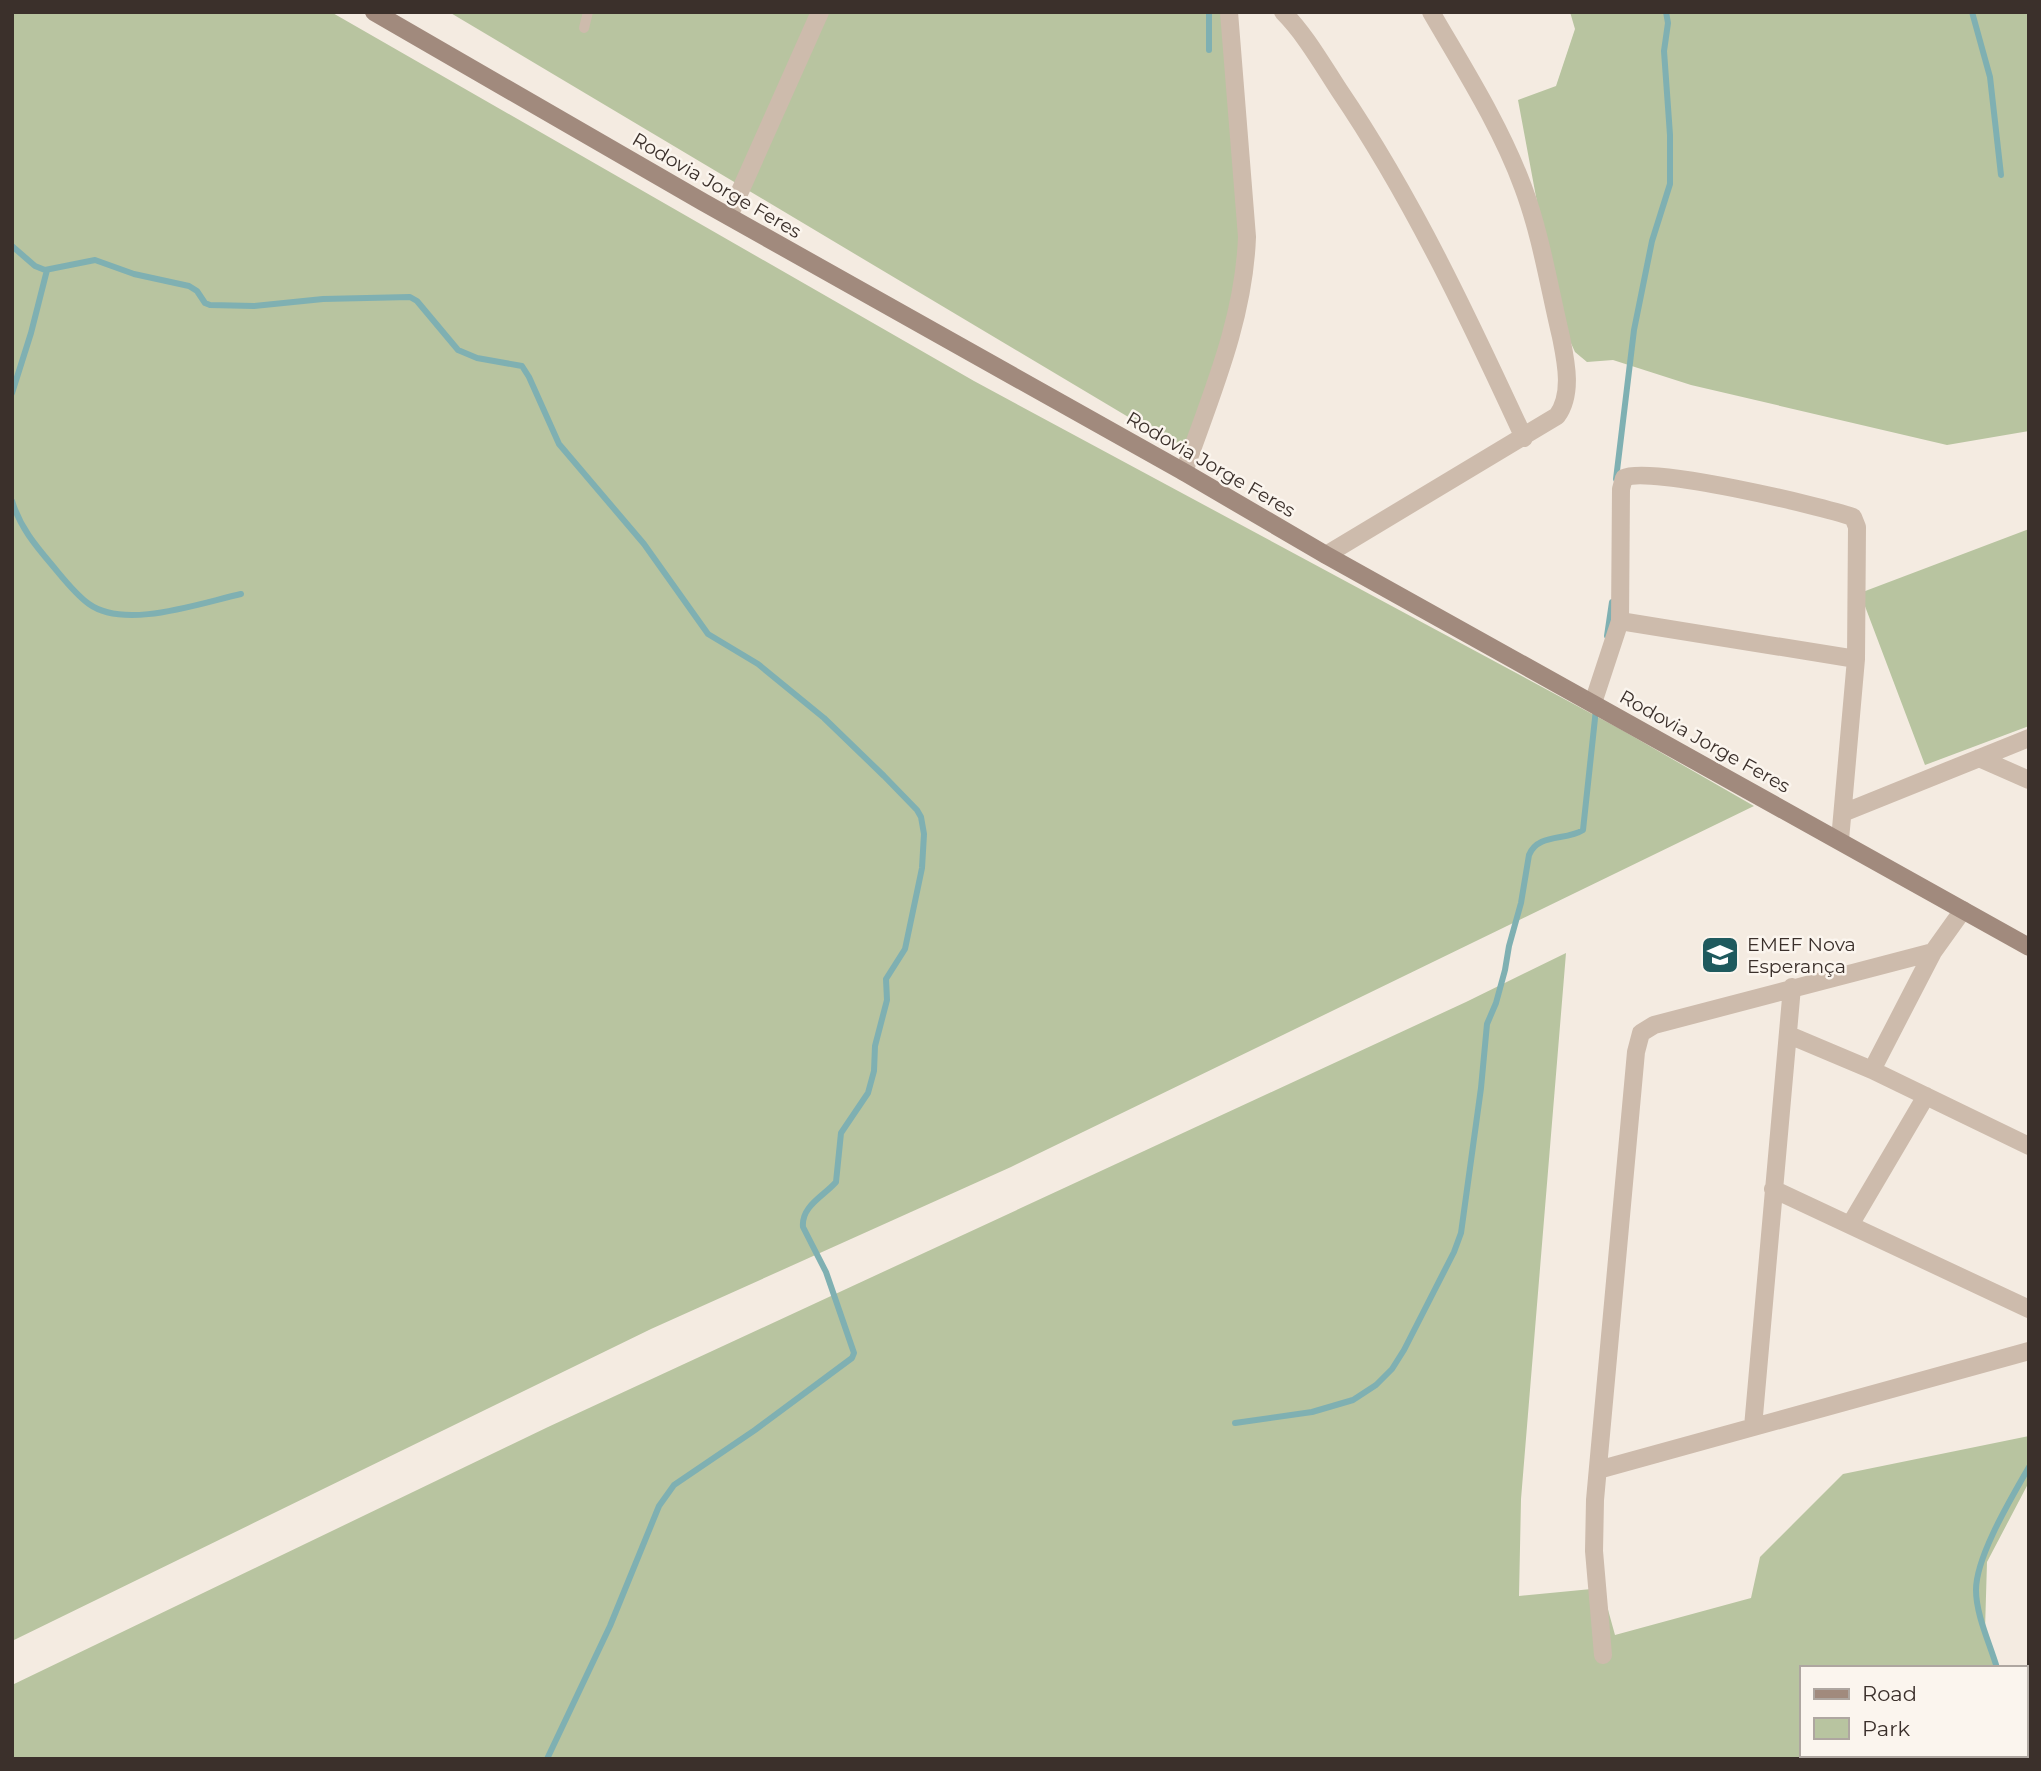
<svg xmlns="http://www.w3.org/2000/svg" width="2041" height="1771" font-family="Montserrat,sans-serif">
  <rect width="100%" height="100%" fill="#f4ebe1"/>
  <path fill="#b8c4a0" d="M12,12H331L974,381L1620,729L1754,806L1011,1167L651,1329L12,1641Z
    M449,12H1227L1246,204L1239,296L1187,452Z
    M1570,12H2029V431L1947,445L1691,385L1613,360L1587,362L1575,352L1558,315L1518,100L1556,86L1575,29Z
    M2029,529V726L1925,765L1860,593Z
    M1566,953L1521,1499L1519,1596L1602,1588L1615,1635L1751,1598L1760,1557L1843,1474L2029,1436V1482L1987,1562L1985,1630L1999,1668H1801V1755H2025V1744L2029,1759H12V1685L548,1427L1466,1002Z"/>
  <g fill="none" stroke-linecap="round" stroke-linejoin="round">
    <path stroke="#7fb0b2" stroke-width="6" d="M1209,12V50
      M1972,12L1990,77L2001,175
      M12,246L35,266L45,270L95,260L134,274L189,286L197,291L205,303L210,305L254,306L323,299L410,297L417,301L458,350L477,358L522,366L529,377L559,444L644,544L708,634L758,664L824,718L884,776L917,810L921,817L924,834L922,868L905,949L886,979L887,1000L875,1046L874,1071L868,1093L841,1133L836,1182C824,1196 801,1206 803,1227L826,1272L854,1353L852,1358L755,1430L674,1485L659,1506L610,1626L547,1759
      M12,393L31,333L47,270
      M1616,479L1634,330L1652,241L1670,184V135L1664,51L1668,23L1666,12
      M12,501C20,527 35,545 52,565C63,578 75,594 89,604C125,630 200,603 241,594
      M1607,636L1612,602
      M1235,1423L1312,1412L1353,1400L1376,1385L1392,1369L1404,1350L1454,1252L1461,1233L1481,1088L1487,1024L1496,1003L1505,970L1509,946L1521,903L1529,855C1538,833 1566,841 1583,830L1596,709
      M1997,1668C1990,1644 1976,1615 1976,1590C1976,1556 2012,1497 2029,1467
      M2022,1755V1759"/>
    <path stroke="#cdbbac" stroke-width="10" d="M584,28L588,12"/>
    <path stroke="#cdbbac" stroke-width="18" d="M1283,12C1305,34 1322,64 1339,90C1413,199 1469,319 1524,438
      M729,216L820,12
      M1184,472C1211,395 1244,320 1247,237L1229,12
      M1326,555L1557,416C1573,394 1566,362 1561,337C1549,287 1541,235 1523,187C1500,125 1464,69 1431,12
      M1620,621L1856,659
      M1593,703L1620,621L1621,489L1624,478C1648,465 1821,506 1853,517L1857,527L1856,659L1840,840
      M1979,758L2029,780
      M1843,813L2029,738
      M1789,1035L1872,1070L2029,1146
      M1872,1070L1933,952L1963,910
      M1773,1189L2029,1309
      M1850,1225L1926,1096
      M1753,1427L1792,987
      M1598,1470L2029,1351
      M1603,1655L1594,1551L1595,1500L1636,1052L1641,1033L1654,1025L1933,952"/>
    <path stroke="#a18a7d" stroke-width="18" d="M374,12L703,202L1184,472L1326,555L2029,947"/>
  </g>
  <defs>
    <symbol id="school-square" viewBox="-11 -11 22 22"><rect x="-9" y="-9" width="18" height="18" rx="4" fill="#1f5a5e" stroke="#fbf5ee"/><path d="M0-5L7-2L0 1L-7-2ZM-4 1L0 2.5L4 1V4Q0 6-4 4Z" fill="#fff"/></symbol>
  </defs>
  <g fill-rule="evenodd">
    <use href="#school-square" x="1698" y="933" width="44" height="44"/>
  </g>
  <g text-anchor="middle" stroke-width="5" stroke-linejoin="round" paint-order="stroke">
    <g font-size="19" fill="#3b302b" stroke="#fbf5ee">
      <text transform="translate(717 185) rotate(30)" y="7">Rodovia Jorge Feres</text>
      <text transform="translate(1211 464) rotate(30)" y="7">Rodovia Jorge Feres</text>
      <text transform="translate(1705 741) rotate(29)" y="7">Rodovia Jorge Feres</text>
    </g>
    <g font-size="19" fill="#3b302b" stroke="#fbf5ee" text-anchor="start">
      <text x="1747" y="951">EMEF Nova<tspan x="1747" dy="22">Esperança</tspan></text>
    </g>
  </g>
  <rect width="2041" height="1771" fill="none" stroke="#3b302b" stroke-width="28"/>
  <rect x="1800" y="1666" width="228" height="91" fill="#fbf5ee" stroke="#aea6a0" stroke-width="2"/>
  <rect x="1814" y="1689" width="35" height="10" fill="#a18a7d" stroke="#aea6a0" stroke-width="2"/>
  <text x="1862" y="1701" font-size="21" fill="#3b302b">Road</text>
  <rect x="1814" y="1718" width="35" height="21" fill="#b8c4a0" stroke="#aea6a0" stroke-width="2"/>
  <text x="1862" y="1736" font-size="21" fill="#3b302b">Park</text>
</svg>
